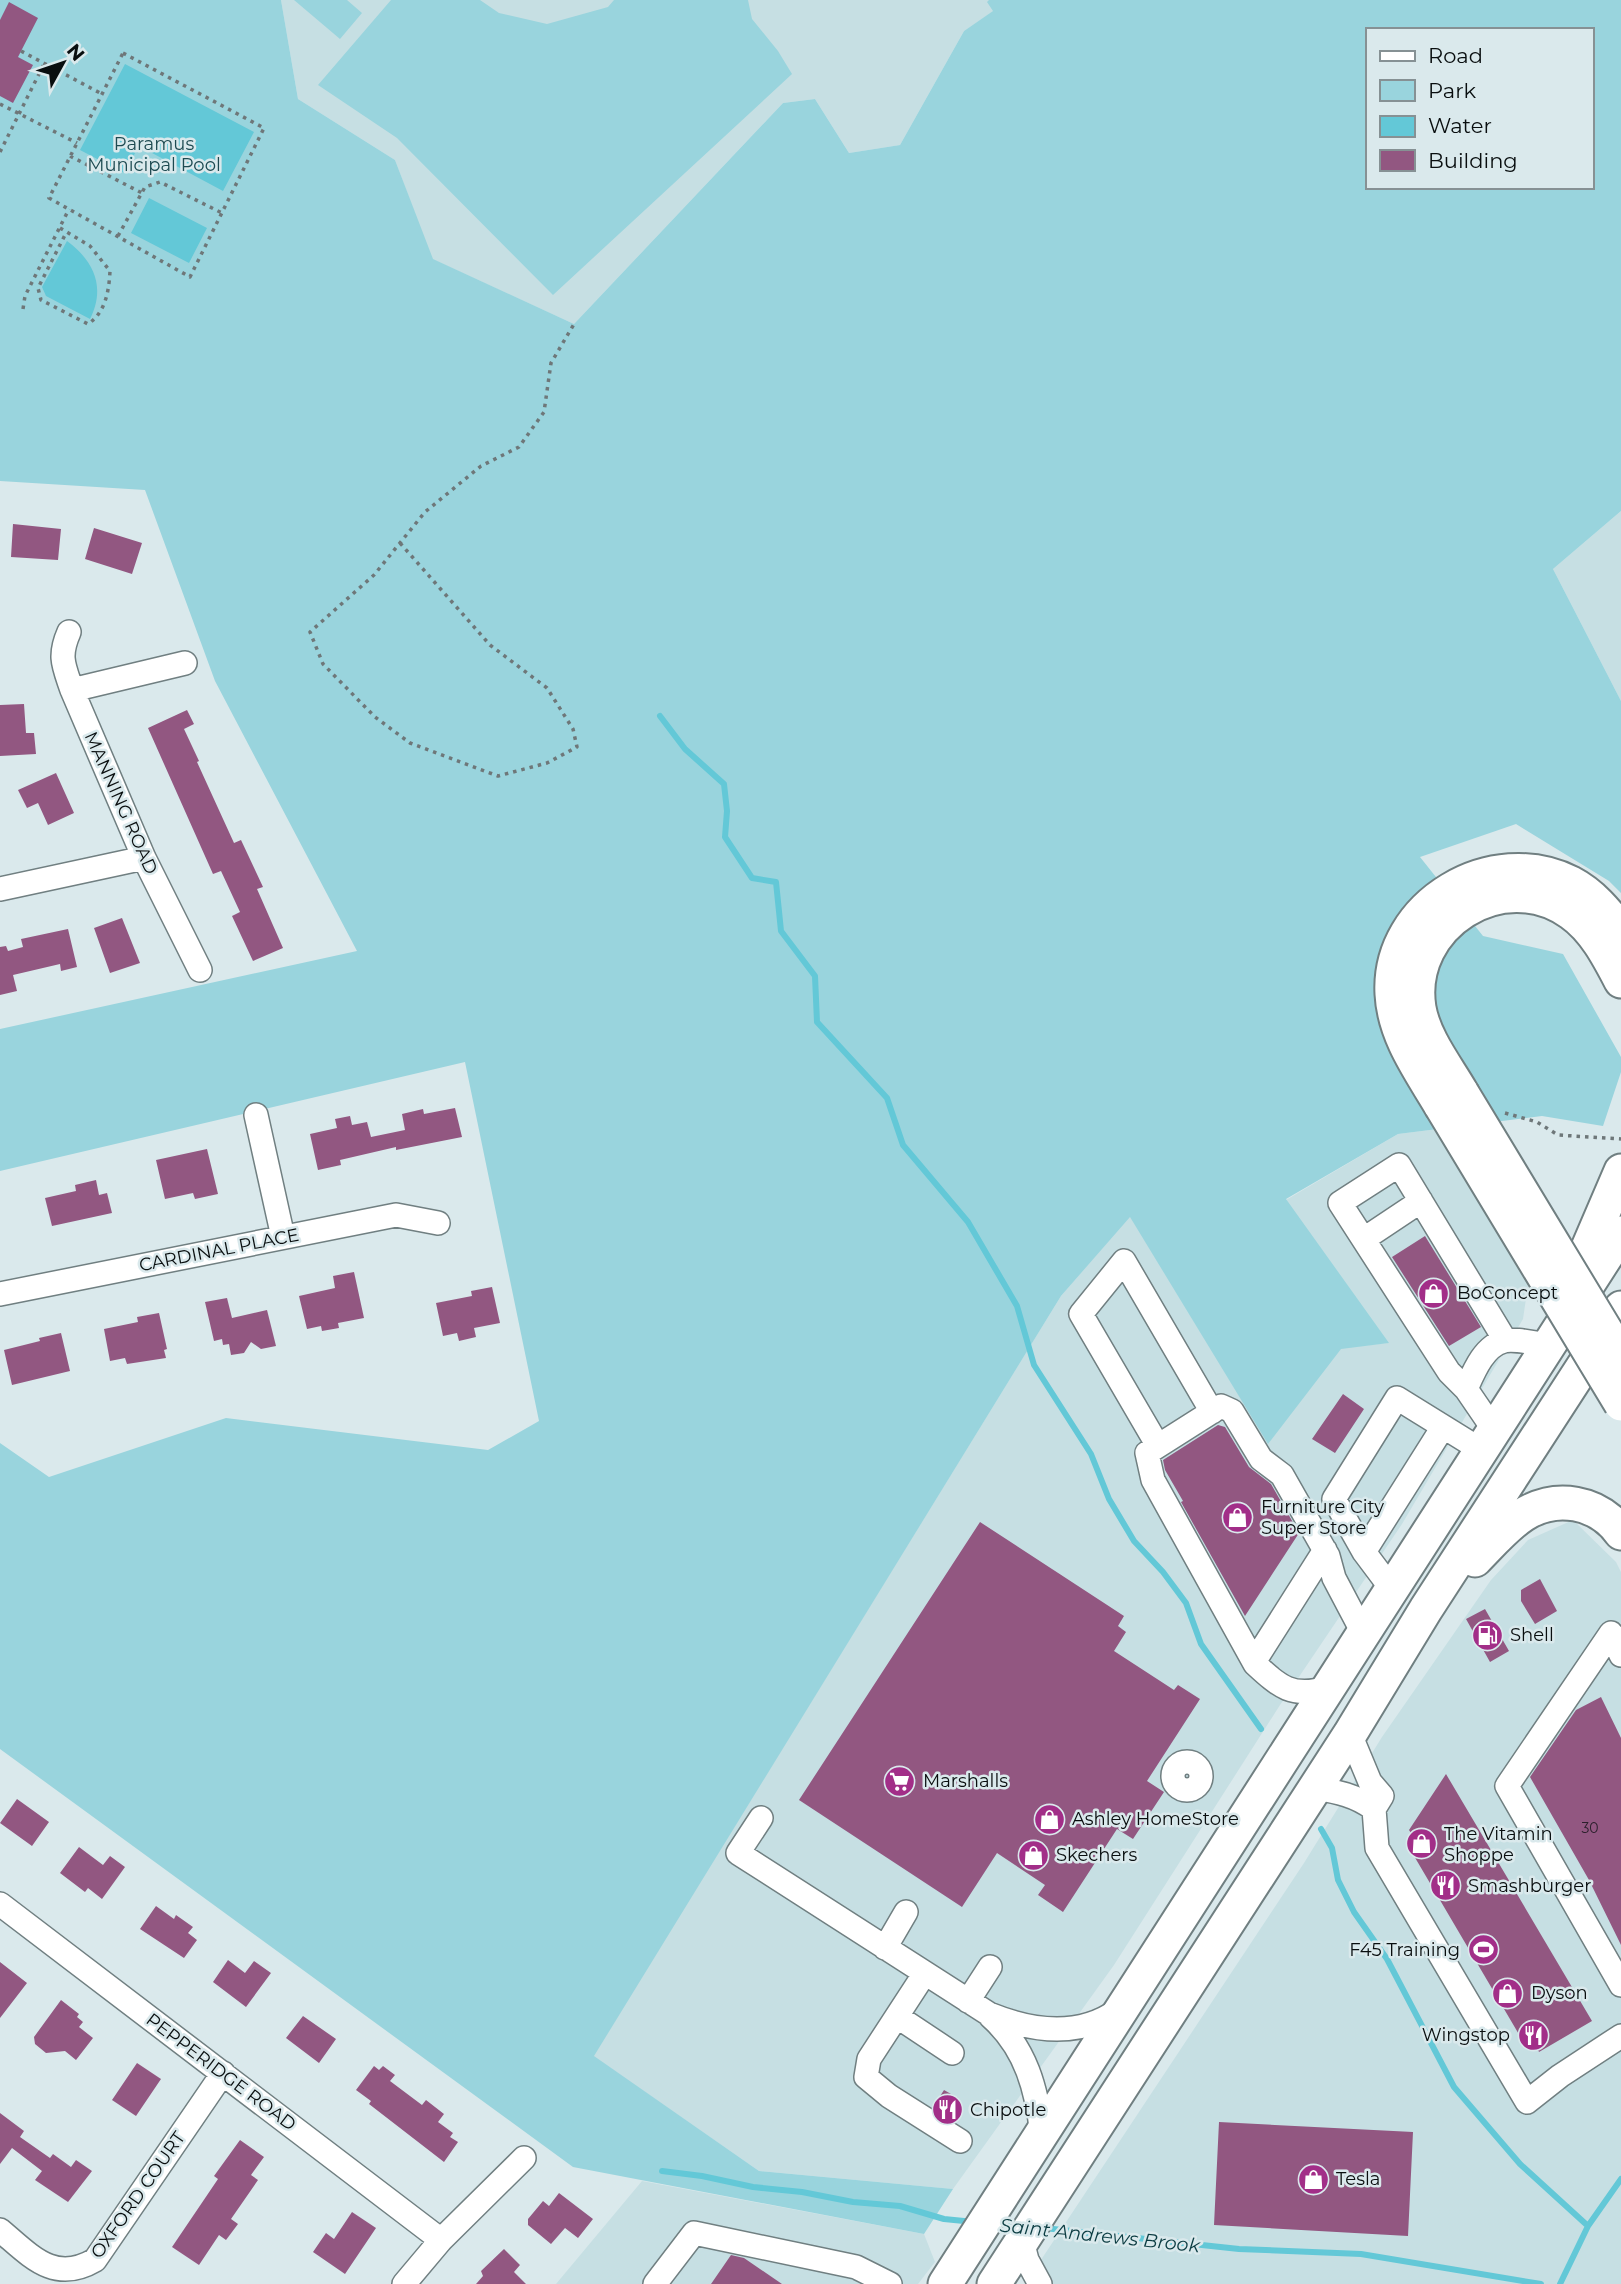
<svg xmlns="http://www.w3.org/2000/svg" width="1621" height="2284" font-family="Montserrat,sans-serif">
  <rect width="100%" height="100%" fill="#dae9ec"/>
  <path fill="#c6dfe3" d="M281,0H1010L964,31L900,145L849,153L815,99L783,103L574,324L432,259L395,160L298,99Z
    M1621,511V701L1553,569Z
    M1438,1129L1529,1278L1523,1319L1402,1524L1280,1705L1114,1965L953,2189L759,2171L593,2056L1061,1296L1130,1216L1268,1443L1341,1348L1388,1343L1286,1200L1398,1134Z
    M1573,1520L1616,1562L1621,1572V2284H1025L1304,1863L1382,1737L1491,1580L1528,1540Z
    M642,2181L924,2234L935,2262L918,2284H556Z"/>
  <path fill="#99d4dd" fill-rule="evenodd" d="M0,0H281L298,99L395,160L433,259L574,324L783,103L815,99L849,153L900,145L964,31L993,11L987,2L989,0H1621V511L1553,569L1621,701V893L1609,881L1516,824L1420,857L1483,936L1563,954L1621,1057V1072L1603,1126L1542,1116L1398,1134L1286,1199L1389,1343L1341,1349L1268,1444L1130,1217L1061,1296L594,2056L759,2171L953,2189L924,2234L573,2167L0,1749V1443L49,1477L226,1418L488,1450L539,1421L465,1062L0,1171V1029L357,951L215,681L145,490L0,481ZM1367,30H1591V187H1367Z
    M294,0H347L362,13L340,39Z
    M391,0H480L499,13L547,24L608,7L614,0H748L752,19L778,51L792,74L553,295L397,138L318,85Z"/>
  <path fill="#63c8d7" d="M125,64L254,132L223,191L139,146L124,173L80,150Z
    M149,198L207,228L189,263L131,233Z
    M67,241C94,261 106,287 90,319L46,296L42,287Z"/>
  <g fill="none" stroke-linecap="round" stroke-linejoin="round">
    <path stroke="#63c8d7" stroke-width="6" d="M660,716L685,749L724,784L727,811L725,837L752,878L776,882L781,931L815,976L817,1022L887,1098L903,1145L968,1222L1017,1306L1034,1365L1091,1454L1109,1499L1134,1541L1163,1572L1186,1603L1201,1644L1261,1729
      M1321,1829L1332,1848L1338,1880L1354,1912L1387,1959L1454,2087L1520,2164L1588,2226
      M662,2171L702,2176L753,2187L802,2192L853,2202L900,2206L944,2219L974,2222
      M995,2224L1019,2226
      M1044,2228L1239,2249L1361,2254L1541,2284
      M1560,2284L1588,2226L1621,2179"/>
  </g>
  <path fill="#925781" d="M9,2L38,18L18,57L33,65L13,103L0,96V20Z
    M13,524L61,529L58,560L11,557Z
    M94,528L142,543L132,574L85,559Z
    M24,704L26,733H34L36,754L0,756V705Z
    M187,710L194,724L184,729L199,761L197,762L234,843L241,840L263,887L257,889L283,948L253,961L232,916L240,912L221,871L213,874L148,728Z
    M56,773L74,813L48,825L38,803L27,808L18,790Z
    M122,918L140,963L110,973L94,928Z
    M68,929L77,967L61,971L60,964L13,975L17,991L0,995V947L6,946L8,951L23,947L21,939Z
    M455,1108L462,1137L396,1150V1147L340,1160L341,1165L318,1170L310,1134L337,1128L335,1119L350,1116L352,1125L367,1122L371,1137L405,1130L402,1114L423,1109L424,1114Z
    M207,1149L218,1194L195,1199L193,1193L165,1199L156,1160Z
    M96,1180L99,1195L107,1193L112,1213L52,1226L45,1198L76,1191L75,1185Z
    M1425,1236L1481,1327L1449,1346L1392,1257Z
    M354,1272L364,1318L338,1323L339,1328L322,1331L321,1326L307,1329L299,1296L335,1288L333,1276Z
    M492,1287L500,1323L474,1328L476,1337L459,1341L457,1333L443,1336L436,1303L472,1296L471,1291Z
    M227,1298L232,1318L267,1310L276,1346L261,1349L251,1342L244,1353L231,1355L229,1344L223,1345L222,1339L214,1341L205,1302Z
    M159,1313L167,1349L164,1350L166,1358L127,1364L125,1358L110,1361L104,1329L138,1322L137,1317Z
    M61,1333L70,1371L12,1385L4,1350L40,1341L39,1338Z
    M1343,1394L1364,1409L1335,1453L1312,1439Z
    M1218,1425L1225,1427L1249,1467L1271,1484L1299,1533L1245,1616L1181,1502L1183,1501L1165,1470L1163,1460Z
    M980,1522L1124,1616L1118,1626L1126,1632L1114,1651L1174,1690L1178,1685L1200,1699L1147,1781L1164,1792L1133,1839L1117,1829L1063,1912L1038,1895L1045,1885L997,1853L962,1907L799,1800Z
    M1540,1579L1557,1611L1535,1624L1521,1601V1590Z
    M1485,1609L1509,1651L1490,1662L1466,1619Z
    M1601,1697L1621,1738V1945L1589,1880L1530,1777L1576,1710Z
    M1446,1774L1592,2021L1539,2052L1535,2043L1527,2048L1407,1844L1415,1839L1409,1830Z
    M17,1799L49,1822L32,1846L0,1823Z
    M79,1847L103,1865L110,1856L125,1867L102,1899L88,1888L85,1892L60,1873Z
    M156,1906L174,1919L176,1915L193,1927L188,1933L197,1940L184,1958L140,1929Z
    M228,1960L245,1973L254,1961L271,1973L246,2007L213,1982Z
    M0,1962L27,1983L0,2018Z
    M61,2000L79,2014L77,2017L83,2022L79,2027L93,2038L76,2060L65,2051L46,2053L35,2044L34,2037Z
    M303,2016L336,2039L319,2063L286,2038Z
    M137,2063L161,2079L136,2116L112,2100Z
    M374,2066L379,2070L383,2066L395,2075L390,2081L422,2105L426,2100L444,2114L438,2122L453,2133L450,2137L458,2142L444,2162L369,2104L371,2101L356,2090Z
    M944,2090L958,2098L947,2116L933,2107Z
    M0,2113L24,2131L20,2137L50,2158L53,2154L71,2167L76,2160L92,2171L68,2202L35,2180L42,2171L12,2148L0,2164Z
    M1219,2122L1413,2132L1408,2236L1214,2225Z
    M240,2140L264,2157L251,2175L258,2180L231,2219L238,2224L226,2240L219,2235L199,2265L172,2247L218,2179L214,2176Z
    M559,2193L593,2219L578,2238L565,2228L551,2244L528,2225V2219L543,2201L549,2206Z
    M352,2212L376,2228L345,2274L313,2252L326,2233L334,2239Z
    M504,2249L520,2265L514,2272L526,2284H476L483,2276L481,2271Z
    M731,2255L744,2258L782,2284H711Z"/>
  <g fill="none" stroke-linecap="round" stroke-linejoin="round">
    <defs>
      <path id="minor" d="M69,632C58,657 64,666 72,690L144,858L200,970
        M72,690L185,663
        M0,889L144,858
        M256,1115L283,1237
        M1364,1239L1421,1201
        M0,1294L396,1215L438,1223
        M1466,1389L1449,1372L1340,1203L1399,1165L1505,1340
        M1494,1430L1466,1389C1474,1371 1484,1346 1504,1341C1514,1338 1538,1344 1549,1345
        M1158,1446L1081,1314L1124,1261L1212,1412
        M1364,1552L1443,1427
        M1391,1588L1364,1552L1334,1499L1397,1398L1481,1450
        M1621,1655L1611,1633L1507,1786L1621,1985
        M1254,1662L1325,1550
        M1327,1688C1292,1698 1280,1687 1255,1664L1153,1480L1147,1453L1221,1406L1232,1411L1261,1459L1282,1475L1328,1556L1334,1578L1363,1633
        M1350,1734L1370,1782L1382,1796L1374,1809L1377,1848L1527,2102L1560,2076L1621,2036
        M1173 1776a14 14 0 1 1 28 0a14 14 0 1 1-28 0Z
        M1315,1788C1338,1792 1355,1795 1374,1809
        M761,1818L738,1853L989,2014C1031,2031 1079,2038 1118,2010
        M0,1904L441,2240
        M885,1948L906,1912
        M925,1973L869,2059L866,2077L889,2096L960,2141
        M968,2001L990,1967
        M898,2017L952,2053
        M991,2017C1026,2048 1037,2090 1042,2135
        M0,2230C31,2256 54,2284 95,2260L223,2073
        M1022,2241L1027,2260L1040,2284
        M404,2284L441,2240L524,2158
        M655,2284L694,2233L856,2267L890,2284"/>
      <path id="highway" d="M1462,1093C1447,1067 1424,1038 1419,1008C1406,925 1502,864 1571,913C1594,929 1608,956 1621,981
        M1441,1106C1421,1072 1394,1036 1392,994C1387,904 1493,843 1571,883C1592,894 1607,912 1621,931
        M1575,1278L1621,1171
        M1475,1560C1490,1545 1505,1527 1523,1515C1556,1494 1598,1501 1621,1533
        M945,2284L1621,1233
        M994,2284L1350,1734L1426,1609L1621,1308"/>
    </defs>
    <use href="#minor" stroke="#707f81" stroke-width="26"/>
    <use href="#highway" stroke="#707f81" stroke-width="37"/>
    <path stroke="#6e7779" stroke-width="3.5" stroke-dasharray="3.5 5" stroke-linecap="butt" d="M21,51L102,94
      M123,53L264,128L190,277L49,198Z
      M0,104L77,143
      M0,152L44,64
      M70,156L142,193
      M60,228L90,246L110,271C109,290 106,312 88,324L41,300L38,288L66,233
      M118,236L145,187L160,182L222,213
      M23,309L25,296L69,209
      M400,543L490,645L547,688L573,729L577,747L547,763L498,776L410,743L375,717L323,664L310,632L374,575L425,512L481,466L519,447L544,412L551,363L574,324
      M1505,1113L1537,1122L1558,1135L1621,1139"/>
    <use href="#minor" stroke="#fff" stroke-width="23"/>
    <use href="#highway" stroke="#fff" stroke-width="33"/>
    <defs>
      <path id="highway-bridge" d="M1462,1093L1621,1356
        M1441,1106L1621,1404"/>
    </defs>
    <use href="#highway-bridge" stroke="#707f81" stroke-width="37" stroke-linecap="butt"/>
    <use href="#highway-bridge" stroke="#fff" stroke-width="33"/>
  </g>
  <defs>
    <symbol id="shop-disc" viewBox="-11 -11 22 22"><circle r="9.5" fill="#a22e88" stroke="#dae9ec"/><path d="M-5-2.5h2.3a2.7 3.5 0 0 1 5.4 0H5L5.5 6h-11ZM-1.5-2.5h3a1.5 2.3 0 0 0-3 0Z" fill="#fff"/></symbol>
    <symbol id="fuel-disc" viewBox="-11 -11 22 22"><circle r="9.5" fill="#a22e88" stroke="#dae9ec"/><path d="M-5.5-6h7V0h2V4h1.3V-2.5L3-4.5l.8-.8L6-3V5H2.5V1h-1V6h-7ZM-4.2-4.7v3.2H.2V-4.7Z" fill="#fff"/></symbol>
    <symbol id="supermarket-disc" viewBox="-11 -11 22 22"><circle r="9.5" fill="#a22e88" stroke="#dae9ec"/><path d="M-6-5.5h2.5l.6 2H6L4.5 2H-2.5L-4.4-4H-6ZM-1.5 3.2a1.3 1.3 0 1 0 .1 0ZM3 3.2a1.3 1.3 0 1 0 .1 0Z" fill="#fff"/></symbol>
    <symbol id="restaurant-disc" viewBox="-11 -11 22 22"><circle r="9.5" fill="#a22e88" stroke="#dae9ec"/><path d="M-5-6h1v4h1v-4h1v4h1v-4h1v5L-1.5 .5V6h-2V.5L-5-1ZM5-6V6H3V1.5H1.5Q1.5-4 5-6Z" fill="#fff"/></symbol>
    <symbol id="stadium-disc" viewBox="-11 -11 22 22"><circle r="9.5" fill="#a22e88" stroke="#dae9ec"/><path d="M0-5a6.5 5 0 1 0 0 10a6.5 5 0 1 0 0-10ZM-3.5-1.8h7v3.6h-7Z" fill="#fff"/></symbol>
  </defs>
  <g fill-rule="evenodd">
    <use href="#shop-disc" x="1416" y="1276" width="35" height="35"/>
    <use href="#shop-disc" x="1220" y="1500" width="35" height="35"/>
    <use href="#fuel-disc" x="1470" y="1618" width="35" height="35"/>
    <use href="#supermarket-disc" x="882" y="1764" width="35" height="35"/>
    <use href="#shop-disc" x="1032" y="1802" width="35" height="35"/>
    <use href="#shop-disc" x="1404" y="1826" width="35" height="35"/>
    <use href="#shop-disc" x="1016" y="1838" width="35" height="35"/>
    <use href="#restaurant-disc" x="1428" y="1868" width="35" height="35"/>
    <use href="#stadium-disc" x="1466" y="1932" width="35" height="35"/>
    <use href="#shop-disc" x="1490" y="1976" width="35" height="35"/>
    <use href="#restaurant-disc" x="1516" y="2018" width="35" height="35"/>
    <use href="#restaurant-disc" x="930" y="2092" width="35" height="35"/>
    <use href="#shop-disc" x="1296" y="2162" width="35" height="35"/>
  </g>
  <g text-anchor="middle" stroke-width="5" stroke-linejoin="round" paint-order="stroke">
    <g font-size="14" fill="#2b202c">
      <text x="1590" y="1833">30</text>
    </g>
    <g font-size="18" fill="#1d4a51" stroke="#dae9ec">
      <text x="154" y="150">Paramus<tspan x="154" dy="21">Municipal Pool</tspan></text>
    </g>
    <g font-size="18" fill="#090e0f" stroke="#dae9ec">
      <text transform="translate(121 803) rotate(66)" y="6">MANNING ROAD</text>
      <text transform="translate(219 1250) rotate(-11)" y="6">CARDINAL PLACE</text>
      <text transform="translate(221 2072) rotate(37)" y="6">PEPPERIDGE ROAD</text>
      <text transform="translate(138 2195) rotate(-55)" y="6">OXFORD COURT</text>
    </g>
    <g font-size="18" fill="#090e0f" stroke="#dae9ec" text-anchor="start">
      <text x="1457" y="1299">BoConcept</text>
      <text x="1261" y="1513">Furniture City<tspan x="1261" dy="21">Super Store</tspan></text>
      <text x="1510" y="1641">Shell</text>
      <text x="923" y="1787">Marshalls</text>
      <text x="1072" y="1825">Ashley HomeStore</text>
      <text x="1444" y="1840">The Vitamin<tspan x="1444" dy="21">Shoppe</tspan></text>
      <text x="1056" y="1861">Skechers</text>
      <text x="1468" y="1892">Smashburger</text>
      <text x="1460" y="1956" text-anchor="end">F45 Training</text>
      <text x="1531" y="1999">Dyson</text>
      <text x="1510" y="2041" text-anchor="end">Wingstop</text>
      <text x="970" y="2116">Chipotle</text>
      <text x="1336" y="2185">Tesla</text>
    </g>
    <g font-size="19" font-style="italic" fill="#0b3c42" stroke="#dae9ec">
      <text transform="translate(1100 2235) rotate(6)" y="7">Saint Andrews Brook</text>
    </g>
  </g>
  <rect x="1366" y="28" width="228" height="161" fill="#dae9ec" stroke="#869194" stroke-width="2"/>
  <rect x="1380" y="51" width="35" height="10" fill="#ffffff" stroke="#869194" stroke-width="2"/>
  <text x="1428" y="63" font-size="21" fill="#090e0f">Road</text>
  <rect x="1380" y="80" width="35" height="21" fill="#99d4dd" stroke="#869194" stroke-width="2"/>
  <text x="1428" y="98" font-size="21" fill="#090e0f">Park</text>
  <rect x="1380" y="116" width="35" height="21" fill="#63c8d7" stroke="#869194" stroke-width="2"/>
  <text x="1428" y="133" font-size="21" fill="#090e0f">Water</text>
  <rect x="1380" y="150" width="35" height="21" fill="#925781" stroke="#869194" stroke-width="2"/>
  <text x="1428" y="168" font-size="21" fill="#090e0f">Building</text>
  <g transform="translate(63 63) rotate(50)" stroke="#dae9ec" stroke-width="5" paint-order="stroke">
  <path d="M0-5L12 26L0 18L-12 26Z" fill="#090e0f"/>
  <text y="-10" font-size="19" font-weight="bold" text-anchor="middle" fill="#090e0f">N</text>
  </g>
</svg>
